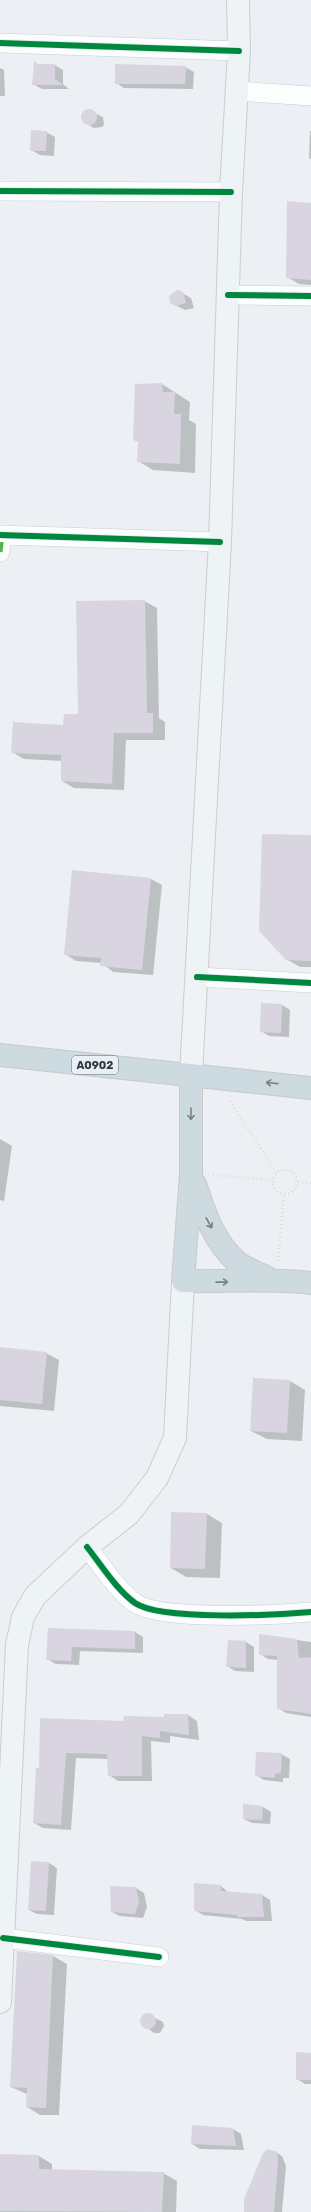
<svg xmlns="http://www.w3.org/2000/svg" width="311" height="2212" font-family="Rubik,sans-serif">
  <rect width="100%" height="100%" fill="#ecf0f4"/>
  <path fill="#0003" d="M55,65L63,70V84L69,89H42L33,84Z
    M185,67L194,72L193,89L124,88L116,83Z
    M0,68L4,70L5,96H0Z
    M88,110L103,117L104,125L102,127L94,128L85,123L82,117L84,112Z
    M310,131H311V159L309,158Z
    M46,132L55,137L54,156L40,155L31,150Z
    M311,204V285L299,284L287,277Z
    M182,293L191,298L194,308L185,310L171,303Z
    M162,384L190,402L189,420L196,424L195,473L153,470L138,461L139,442L134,440Z
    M144,601L157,608L159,718L165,722V740H126L124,790L74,788L62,781V761L24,759L12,752L64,726L79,715Z
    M311,836V967H300L286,959Z
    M151,879L162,885L153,975L113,972L102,963L76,961L65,954Z
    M262,1004L282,1005L290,1010L289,1037L269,1036L261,1031Z
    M0,1139L12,1146L4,1201L0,1200Z
    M0,1348L46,1353L59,1360L54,1411L0,1406Z
    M290,1381L305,1390L302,1441L267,1439L251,1431Z
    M207,1514L222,1523L220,1578L186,1577L171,1568Z
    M49,1629L135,1632L143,1637V1653L80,1651L79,1665L56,1664L47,1659Z
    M260,1635L311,1642V1717L286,1713L278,1708V1660L268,1659L260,1654Z
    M246,1642L254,1647V1672L235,1671L227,1666Z
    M188,1715L197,1721L199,1740L170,1736V1743L151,1741L152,1781H118L109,1775L108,1759L76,1758L71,1830L43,1828L34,1823L40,1769L41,1719L124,1722Z
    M281,1754L290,1759L289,1778H283V1782L264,1780L256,1775Z
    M263,1807L271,1812L270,1824L252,1823L244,1819Z
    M32,1862L49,1863L57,1868L54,1915L37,1914L29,1910Z
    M221,1886L229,1893L262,1895L270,1900L272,1921H246L242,1919L203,1915L195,1910Z
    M136,1888L144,1893L147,1907L143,1918L120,1916L112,1912Z
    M18,1952L53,1956L67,1964L59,2115H40L27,2107V2094L11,2087Z
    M147,2014L163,2022L164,2026L160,2033H154L141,2023L142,2017Z
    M311,2054V2084H305L297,2079Z
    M233,2129L241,2134L244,2150L200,2149L192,2144Z
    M274,2151L282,2156L286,2166L282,2212H245Z
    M0,2155L39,2156L52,2164V2170L163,2173L177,2181L176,2212H0Z"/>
  <path fill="#d8d5e1" d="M34,61L38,64H55V79L63,85H32Z
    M115,64L186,66L185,84H115Z
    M81 117a8 8 0 1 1 16 0a8 8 0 1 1-16 0Z
    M31,130L47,131L46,151H30Z
    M287,201L311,203V280L286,278Z
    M177,290L183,292L186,303L176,306L170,303L169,296Z
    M162,383L163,392H175L174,414H181L180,464L137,462L138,441L133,440L135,384Z
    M145,600L147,713H153V733H114L112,784L61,781V755L11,753L13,722L63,725L64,714H78L76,601Z
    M262,834L311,835V961L286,960L259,931Z
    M72,870L151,878L142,970L100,966L101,958L64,955Z
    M261,1003L282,1004L281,1033L260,1032Z
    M0,1347L47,1352L42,1404L0,1400Z
    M253,1378L290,1380L287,1433L250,1431Z
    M171,1512L207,1513L205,1569L170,1568Z
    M48,1628L135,1631V1649L72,1647L71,1661L46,1660Z
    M259,1634L297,1639L299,1658L311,1657V1714L277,1709V1656L259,1655Z
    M228,1640L246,1641V1668L226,1667Z
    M164,1714H188L189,1735L160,1731V1738L142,1736V1776H108L107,1754L66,1753L61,1825L33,1823L36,1768H39L40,1718L123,1721L124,1716L164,1717Z
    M256,1752L282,1753L281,1773L275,1774V1778L255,1776Z
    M243,1804L263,1806L262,1820L243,1819Z
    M31,1861L49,1862L46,1911L28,1910Z
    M194,1883L221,1885V1891L262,1894L264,1917H237V1915L194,1911Z
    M110,1886L136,1887L139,1902L135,1914L111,1912Z
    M17,1951L53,1955L46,2108L26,2107L27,2088L10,2087Z
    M140 2021a8 8 0 1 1 16 0a8 8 0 1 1-16 0Z
    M296,2052L311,2053V2080H296Z
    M192,2125L233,2128L236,2146L191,2144Z
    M268,2149L277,2152L278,2161L274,2212H244V2199L263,2153Z
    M0,2154L39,2155V2169L164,2172L162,2212L0,2211Z"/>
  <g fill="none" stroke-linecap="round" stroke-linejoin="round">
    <defs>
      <path id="street" d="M0,43L239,51
        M236,91L311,96
        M0,191L231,192
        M228,295L311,296
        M0,535L220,542
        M0,552L2,535
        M197,977L311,983
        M87,1547C102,1566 116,1589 135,1603C161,1621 277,1615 311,1612
        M3,1938L159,1957"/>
      <path id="secondary" d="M191,1075L220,542L231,192L239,51L238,0
        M0,2002L17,1645L23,1617L35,1596L87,1547L129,1514L157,1478L175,1438L183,1281"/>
      <path id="highway" d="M0,1055L311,1088
        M191,1075V1174L183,1281C226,1282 268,1278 311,1283
        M195,1184C204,1212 214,1242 237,1262C246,1269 260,1274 270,1279"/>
    </defs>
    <use href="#street" stroke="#cacdd1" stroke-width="20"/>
    <use href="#secondary" stroke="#cacdd1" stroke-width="24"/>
    <use href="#highway" stroke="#c8cacc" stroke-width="24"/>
    <path stroke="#d9dbdc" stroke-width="2.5" stroke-dasharray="1 3" stroke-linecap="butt" d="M230,1101L277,1173
      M273 1182a12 12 0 1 1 24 0a12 12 0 1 1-24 0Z
      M213,1175L273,1180
      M298,1182L311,1183
      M278,1261L284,1194"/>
    <use href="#street" stroke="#fcfdfd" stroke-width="19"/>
    <use href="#secondary" stroke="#eef3f5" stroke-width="22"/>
    <use href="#highway" stroke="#cddae0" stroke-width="22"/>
    <path stroke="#56b346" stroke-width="5" stroke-dasharray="10 5" stroke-linecap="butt" d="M0,552L2,535"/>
    <defs>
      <path id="cycleway" d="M0,43L239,51
        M0,191L231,192
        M228,295L311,296
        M0,535L220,542
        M197,977L311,983
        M87,1547C102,1566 116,1589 135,1603C161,1621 277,1615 311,1612
        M3,1938L159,1957"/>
    </defs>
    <use href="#cycleway" stroke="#e8eff8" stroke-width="8"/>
    <use href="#cycleway" stroke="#00873e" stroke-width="6"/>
  </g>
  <defs><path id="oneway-shaft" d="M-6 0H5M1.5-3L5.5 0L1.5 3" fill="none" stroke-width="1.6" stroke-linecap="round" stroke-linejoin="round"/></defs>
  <g stroke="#7a8186">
    <use href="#oneway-shaft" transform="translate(272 1083) rotate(-174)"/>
    <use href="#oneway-shaft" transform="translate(191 1114) rotate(90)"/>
    <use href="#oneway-shaft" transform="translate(209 1223) rotate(61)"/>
    <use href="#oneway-shaft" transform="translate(222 1282) rotate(-1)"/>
  </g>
  <g text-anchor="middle" stroke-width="3.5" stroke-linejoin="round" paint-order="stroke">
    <rect fill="#e8eff8" stroke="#6b7074" stroke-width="1" x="72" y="1056" width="46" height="18" rx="3"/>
    <g font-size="11" font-weight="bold" fill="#36393c">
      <text x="95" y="1069">A0902</text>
    </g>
  </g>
</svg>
